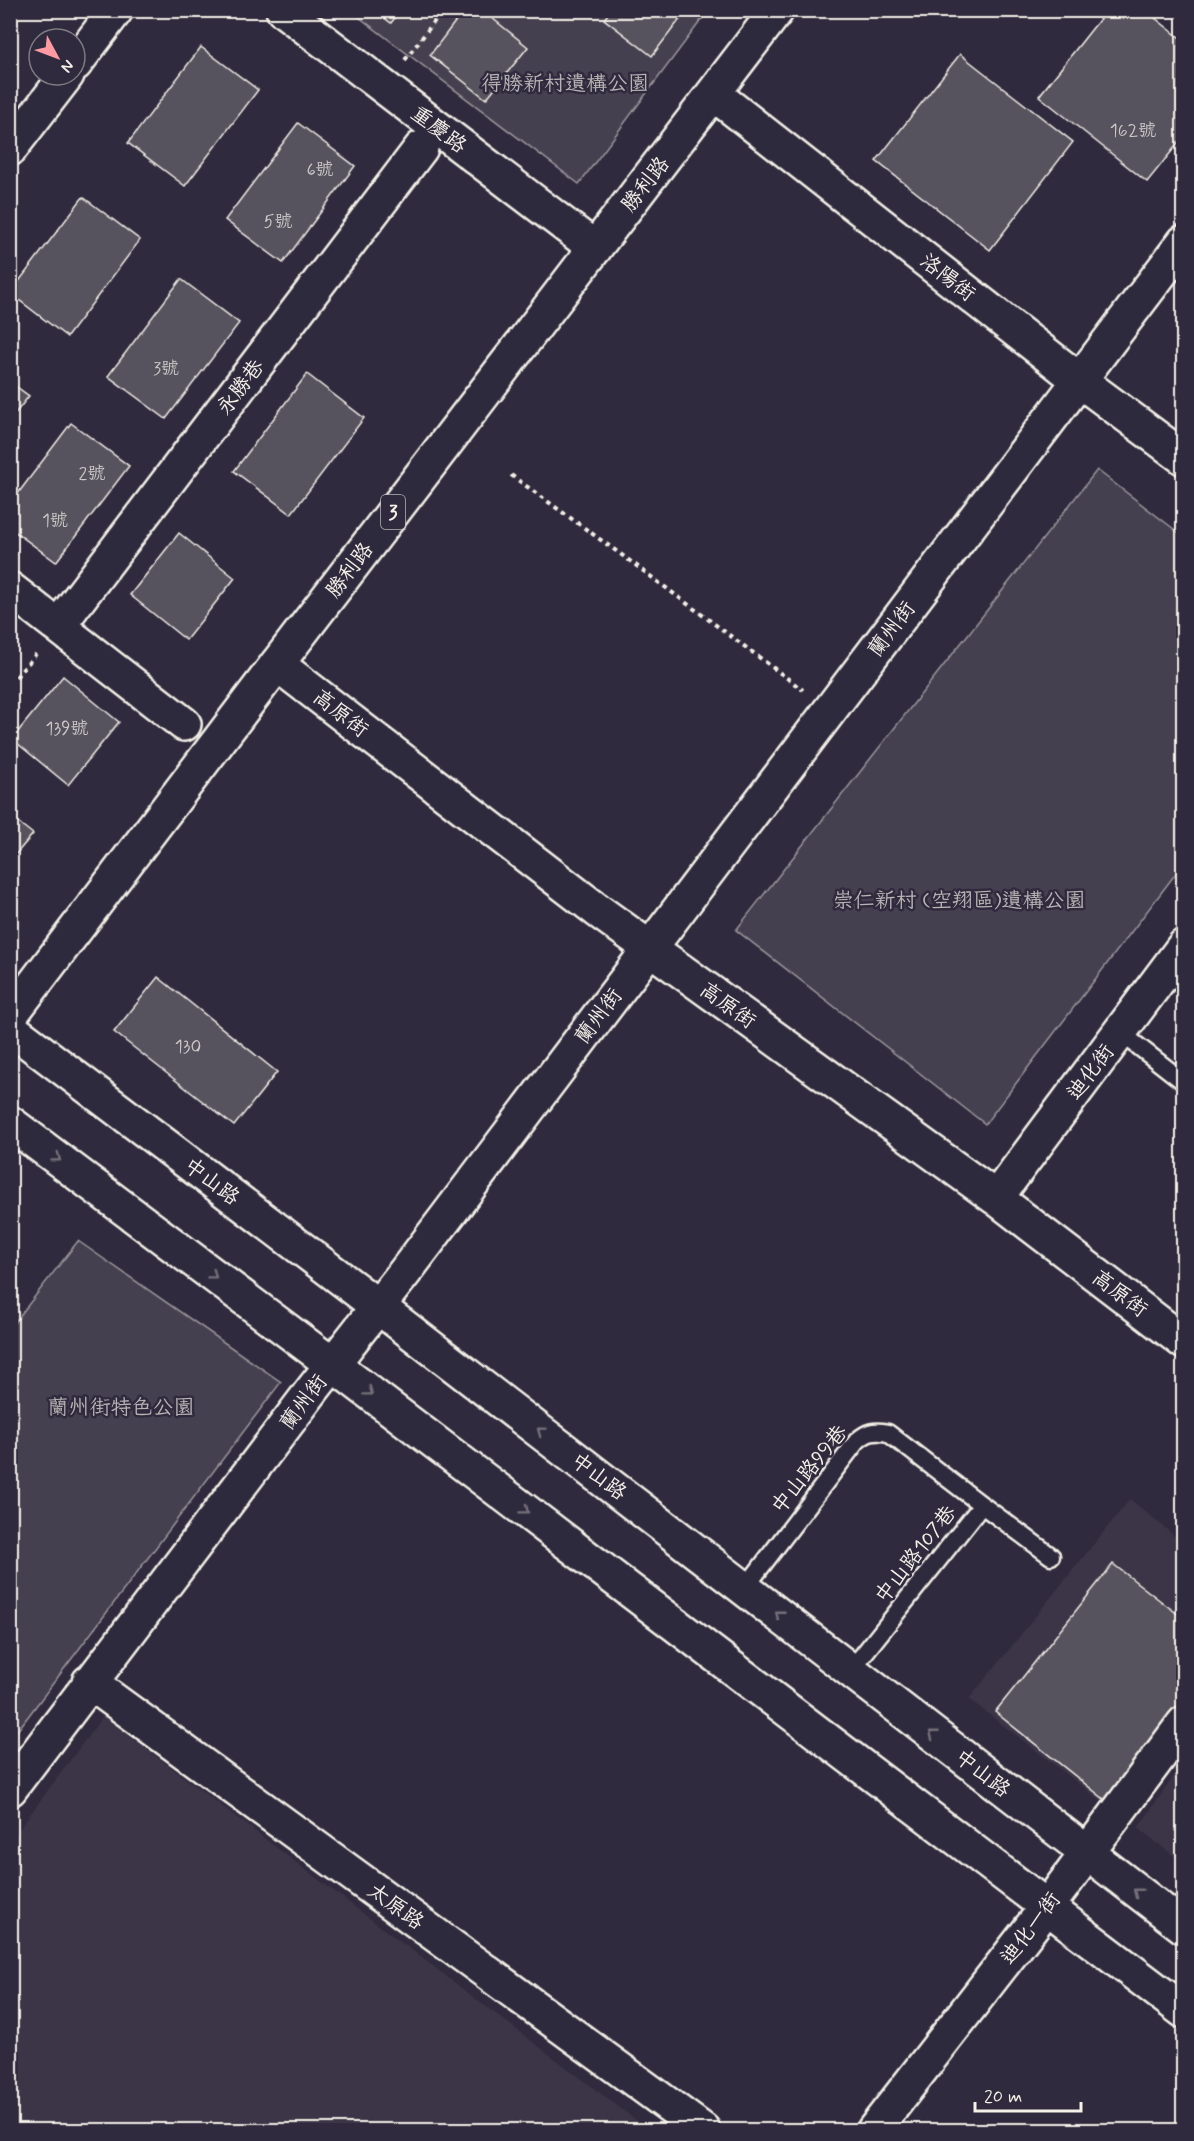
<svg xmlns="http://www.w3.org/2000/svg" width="1194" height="2141" font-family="Mynerve,'LXGW WenKai TC',sans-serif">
  <rect width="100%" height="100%" fill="#2f2a3d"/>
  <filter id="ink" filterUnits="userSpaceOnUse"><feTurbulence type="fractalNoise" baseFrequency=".0167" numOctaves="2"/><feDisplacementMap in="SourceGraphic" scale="12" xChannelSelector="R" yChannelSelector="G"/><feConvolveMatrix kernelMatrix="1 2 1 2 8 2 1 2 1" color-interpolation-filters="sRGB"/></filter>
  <g filter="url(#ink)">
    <path fill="#3b3647" d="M1130,1499L1183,1543V1711L1113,1810L969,1699Z
      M103,1716L649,2130H11V1840Z
      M1183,1763V1863L1138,1828Z"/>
    <path fill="#454050" stroke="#9c989c" stroke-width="1.5" d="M351,11H708L579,184Z
      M1097,470L1183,536V864L985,1124L736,930Z
      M78,1241L281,1382L11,1739V1327Z"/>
    <path fill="#56525f" stroke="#f4f1e8" stroke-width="1.5" d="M374,10H401L391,23Z
      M464,10H482L528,47L486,99L430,55Z
      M611,10H687L652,56L604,19Z
      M1107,10H1145L1184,41V136L1147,182L1039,96Z
      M201,47L258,90L185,186L128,143Z
      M960,54L1073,142L990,250L876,161Z
      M298,123L355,166L283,263L225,220Z
      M83,197L140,240L67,337L10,293Z
      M181,279L239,323L166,419L108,376Z
      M307,374L364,418L291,514L234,471Z
      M10,382L29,396L10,420Z
      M71,423L129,466L56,562L10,528V504Z
      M179,533L235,578L186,640L130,595Z
      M63,676L119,722L68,785L12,739Z
      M10,816L33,834L10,861Z
      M158,977L277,1072L234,1126L114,1032Z
      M1113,1564L1184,1619V1710L1109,1803L995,1712Z"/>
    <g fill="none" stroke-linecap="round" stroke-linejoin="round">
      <defs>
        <path id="lane" d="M1120,1032L1184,1082
          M745,1588L857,1441C867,1432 874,1430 888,1433L982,1505
          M851,1670L982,1505L1051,1556"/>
        <path id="street" d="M283,10L595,248
          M75,64L116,10
          M714,94L1079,380L1184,458
          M10,149L67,75
          M10,589L184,724
          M59,625L421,148
          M277,664L597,910L996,1198L1184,1342
          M996,1198L1184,946
          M89,1682L703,2130
          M10,1789L313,1389L405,1272L1184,242
          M874,2130L1047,1907L1184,1723"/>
        <path id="secondary" d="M10,1028L355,1289L1184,1927
          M10,1123L332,1364L1184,2011"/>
        <path id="primary" d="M10,1016L277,664L777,10"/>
      </defs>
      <use href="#lane" stroke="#f4f1e8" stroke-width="21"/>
      <use href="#street" stroke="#f4f1e8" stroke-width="38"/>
      <use href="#secondary" stroke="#f4f1e8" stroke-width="38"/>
      <use href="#primary" stroke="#f4f1e8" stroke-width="38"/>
      <path stroke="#f4f1e8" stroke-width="4" stroke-dasharray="4.5 4.5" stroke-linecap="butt" d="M405,60L443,10
        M511,475L630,561L803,690
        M10,684L36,654"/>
      <use href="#lane" stroke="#2f2a3d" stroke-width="16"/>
      <use href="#street" stroke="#2f2a3d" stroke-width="33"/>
      <use href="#secondary" stroke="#2f2a3d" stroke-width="33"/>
      <use href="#primary" stroke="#2f2a3d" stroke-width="33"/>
    </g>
    <defs><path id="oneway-chevron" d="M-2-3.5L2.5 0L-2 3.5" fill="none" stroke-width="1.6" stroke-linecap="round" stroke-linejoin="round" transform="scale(1.5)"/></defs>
    <g stroke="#747079">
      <use href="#oneway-chevron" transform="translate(57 1158) rotate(37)"/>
      <use href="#oneway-chevron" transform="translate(213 1275) rotate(37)"/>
      <use href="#oneway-chevron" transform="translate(369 1392) rotate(37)"/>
      <use href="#oneway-chevron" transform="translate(541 1431) rotate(-143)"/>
      <use href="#oneway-chevron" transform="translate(525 1510) rotate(37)"/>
      <use href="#oneway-chevron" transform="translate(779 1614) rotate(-142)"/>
      <use href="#oneway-chevron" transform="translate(933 1734) rotate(-142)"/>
      <use href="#oneway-chevron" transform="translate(1137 1892) rotate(-142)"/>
    </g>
  </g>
  <g text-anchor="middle" stroke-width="5" stroke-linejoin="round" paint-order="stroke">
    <g font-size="18" fill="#ccc9c6">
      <text x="1133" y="136">162號</text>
      <text x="320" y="175">6號</text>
      <text x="278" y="227">5號</text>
      <text x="166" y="374">3號</text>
      <text x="92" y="479">2號</text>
      <text x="55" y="526">1號</text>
      <text x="67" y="734">139號</text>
      <text x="188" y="1052">130</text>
    </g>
    <rect fill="#2f2a3d" stroke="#b9b5b5" stroke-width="1.5" x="381" y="495" width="24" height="34" rx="4.5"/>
    <g font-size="20" font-weight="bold" fill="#f4f1e8">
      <text x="393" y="519">3</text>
    </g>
    <g font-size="21" fill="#b7b3b3" stroke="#2f2a3d">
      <text x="565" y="90">得勝新村遺構公園</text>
      <text x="959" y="907">崇仁新村 (空翔區)遺構公園</text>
      <text x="121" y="1414">蘭州街特色公園</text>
    </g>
    <g font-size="21" fill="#f4f1e8" stroke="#2f2a3d">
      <text transform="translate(439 129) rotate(37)" y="7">重慶路</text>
      <text transform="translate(645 184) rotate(-52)" y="7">勝利路</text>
      <text transform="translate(948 277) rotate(38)" y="7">洛陽街</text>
      <text transform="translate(240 387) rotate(-53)" y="7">永勝巷</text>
      <text transform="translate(349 570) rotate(-53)" y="7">勝利路</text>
      <text transform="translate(891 629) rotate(-53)" y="7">蘭州街</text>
      <text transform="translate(341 713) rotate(38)" y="7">高原街</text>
      <text transform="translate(728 1005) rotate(36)" y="7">高原街</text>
      <text transform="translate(598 1016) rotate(-53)" y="7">蘭州街</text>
      <text transform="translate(1090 1072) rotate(-53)" y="7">迪化街</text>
      <text transform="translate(212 1181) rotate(37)" y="7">中山路</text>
      <text transform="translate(1120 1293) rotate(37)" y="7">高原街</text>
      <text transform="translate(303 1402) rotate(-53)" y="7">蘭州街</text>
      <text transform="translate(809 1469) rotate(-51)" y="7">中山路99巷</text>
      <text transform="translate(599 1476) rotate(37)" y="7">中山路</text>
      <text transform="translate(915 1554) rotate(-52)" y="7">中山路107巷</text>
      <text transform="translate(983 1773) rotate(38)" y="7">中山路</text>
      <text transform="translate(396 1906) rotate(36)" y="7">太原路</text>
      <text transform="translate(1030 1928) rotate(-53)" y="7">迪化一街</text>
    </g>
  </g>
  <rect width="1194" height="2141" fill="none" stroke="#2f2a3d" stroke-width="36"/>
  <rect x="18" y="18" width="1158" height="2105" fill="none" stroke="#f4f1e8" stroke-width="2" filter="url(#ink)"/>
  <g transform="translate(57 57) rotate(131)"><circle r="28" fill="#2f2a3d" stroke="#7e7a81" stroke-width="1.5"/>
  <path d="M0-4.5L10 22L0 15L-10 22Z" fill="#ff9aa2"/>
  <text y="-9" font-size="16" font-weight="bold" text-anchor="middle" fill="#f4f1e8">N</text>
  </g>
  <path d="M975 2102v9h106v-9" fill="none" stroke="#f4f1e8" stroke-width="3"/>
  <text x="984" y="2102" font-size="18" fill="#f4f1e8" stroke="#2f2a3d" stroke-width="4.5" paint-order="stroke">20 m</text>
</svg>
